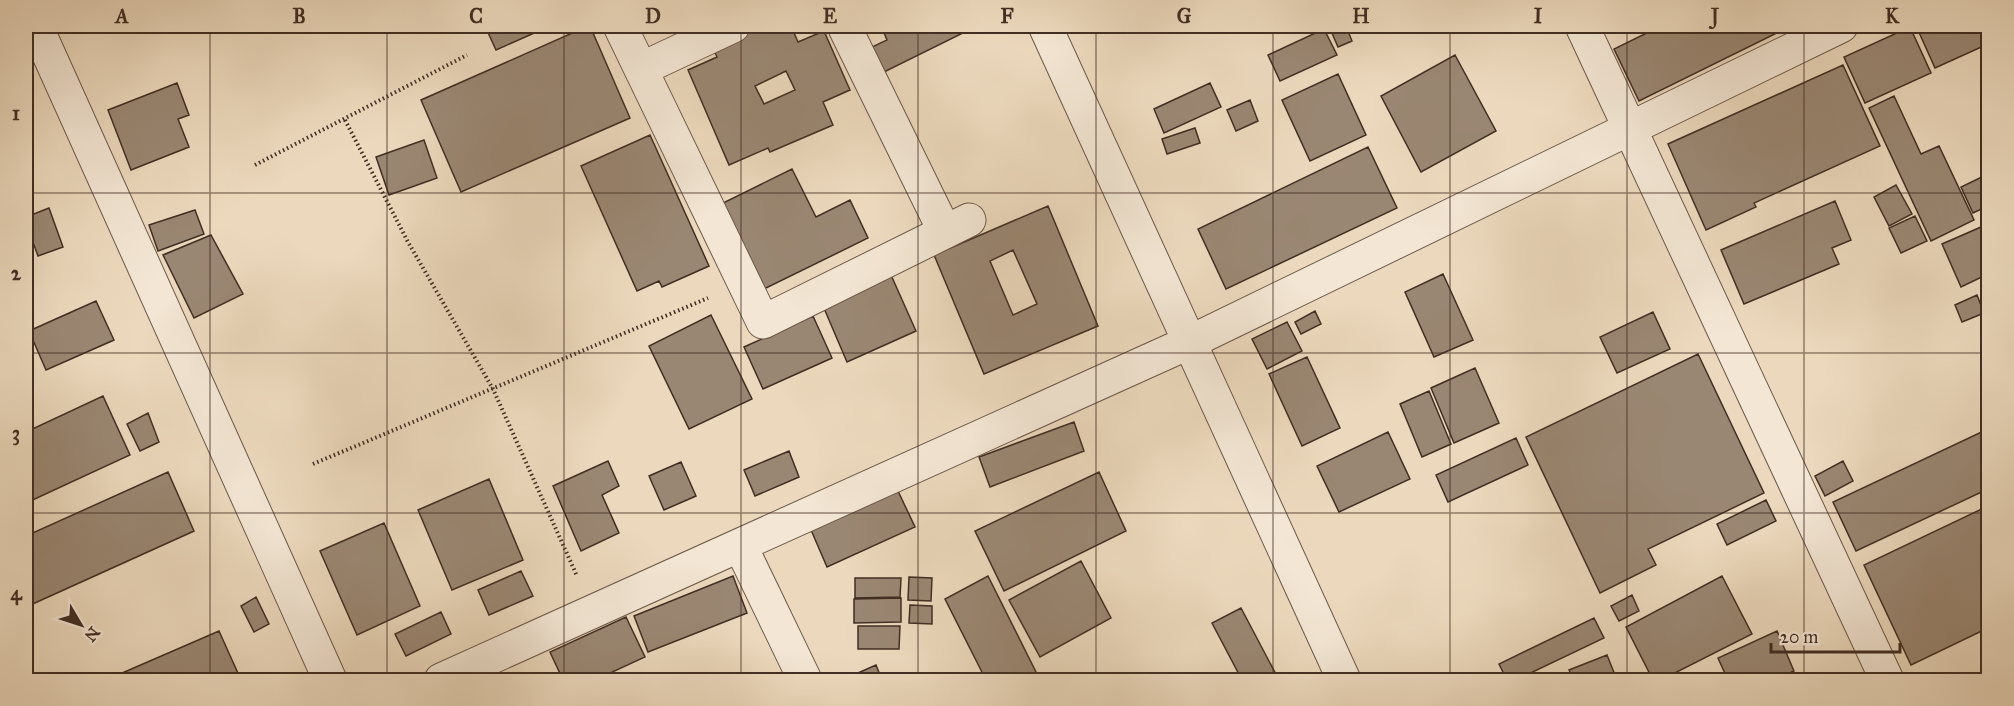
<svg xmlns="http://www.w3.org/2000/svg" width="2014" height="706" font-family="'IM FELL Great Primer',serif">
  <rect width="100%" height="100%" fill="#ecd9bd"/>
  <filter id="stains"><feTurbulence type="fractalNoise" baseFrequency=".00333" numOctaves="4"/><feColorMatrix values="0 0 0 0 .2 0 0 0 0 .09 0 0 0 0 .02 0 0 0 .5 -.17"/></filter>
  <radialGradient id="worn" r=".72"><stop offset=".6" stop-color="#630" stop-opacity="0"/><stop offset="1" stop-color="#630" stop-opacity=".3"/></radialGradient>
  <path fill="#9a8773" stroke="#412e23" stroke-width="1.5" fill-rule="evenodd" d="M485,26H550L496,50Z
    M588,26H590L630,118L461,192L421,100Z
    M760,26H791L798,42L824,31L850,90L823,102L833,125L770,152L768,148L729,165L688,70L717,57L712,46ZM786,71L795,90L764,104L755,86Z
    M881,26H962L965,32L882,73L870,48L887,40Z
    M1329,26H1346L1352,41L1338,47Z
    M1661,26H1788L1789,27L1639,101L1614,49Z
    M1922,26H1988V44L1935,68L1917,28Z
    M1910,27L1931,73L1865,103L1844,57Z
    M1324,29L1337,55L1280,81L1268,55Z
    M1455,55L1496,131L1421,172L1381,96Z
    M1843,65L1880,146L1754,203L1756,207L1706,230L1668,144Z
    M1338,74L1366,135L1310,161L1282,100Z
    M177,83L189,115L178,119L189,147L131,170L108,110Z
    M1210,83L1221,107L1164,133L1154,109Z
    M1894,96L1921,154L1939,146L1974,220L1931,241L1869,108Z
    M1250,100L1258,121L1236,131L1227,110Z
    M1195,128L1200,143L1167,154L1162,139Z
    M650,135L709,266L662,287L659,281L637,291L581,166Z
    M424,140L437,178L389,195L376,157Z
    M1368,147L1397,208L1226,289L1198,229Z
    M792,169L816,217L850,200L868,238L764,289L723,203Z
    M1988,174V206L1973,213L1961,187Z
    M1896,185L1912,214L1889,226L1874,197Z
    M1835,201L1851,240L1832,248L1839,264L1744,304L1721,250Z
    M1048,206L1098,326L984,374L934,255ZM1013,250L1037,304L1013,315L990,261Z
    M49,208L63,247L38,256L26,223V217Z
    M195,210L204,234L158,251L149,225Z
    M1915,216L1927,241L1901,253L1889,228Z
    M1988,224V274L1961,287L1942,244Z
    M211,235L243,294L194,318L163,255Z
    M1443,274L1473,340L1434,357L1405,292Z
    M891,275L916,331L847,362L823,306Z
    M1977,295L1984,313L1962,322L1955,305Z
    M96,301L114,340L46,370L29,331Z
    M1315,311L1321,324L1301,334L1295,322Z
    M1653,312L1670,349L1617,373L1600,337Z
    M711,315L752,399L689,429L649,346Z
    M813,316L832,358L763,389L744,347Z
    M1287,322L1302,351L1267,369L1252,339Z
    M1698,354L1764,493L1648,549L1656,565L1600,593L1526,437Z
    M1307,357L1340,428L1302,446L1269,374Z
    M1475,368L1499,423L1454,443L1431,388Z
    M1429,391L1451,444L1422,457L1400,404Z
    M103,396L130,455L26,503V432Z
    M148,413L159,442L140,451L127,424Z
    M1074,422L1084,451L990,487L979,457Z
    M1988,429V489L1856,551L1833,502Z
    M1388,432L1410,479L1339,512L1317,466Z
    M1516,438L1528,465L1448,502L1436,475Z
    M789,451L799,477L755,496L744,470Z
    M608,461L619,486L602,495L619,533L581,551L553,486Z
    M1843,461L1853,481L1825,496L1815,476Z
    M681,462L696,496L664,510L649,476Z
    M168,472L194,531L26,607V536Z
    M1099,472L1126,531L1004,591L975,531Z
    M489,479L523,560L452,590L418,510Z
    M898,491L915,527L827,567L811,530Z
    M1766,500L1776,521L1727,545L1717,524Z
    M1988,506V628L1911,665L1864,565Z
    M384,523L420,606L357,635L320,551Z
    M1081,561L1111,618L1040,657L1009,600Z
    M521,571L533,596L489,615L478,590Z
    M733,576L747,613L648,652L634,616Z
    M988,576L1040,680H986L945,599Z
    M1722,576L1752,634L1661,680H1653L1626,627Z
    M909,577L932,578L931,601L908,600Z
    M855,578H901L900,597L855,598Z
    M1632,595L1639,611L1619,621L1611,606Z
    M256,597L269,624L254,632L241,606Z
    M901,598V622L854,623V599Z
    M910,605L932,606V624L909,623Z
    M1241,608L1279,680H1242L1212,623Z
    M441,612L451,634L406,656L395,634Z
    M626,617L645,657L595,680H563L550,652Z
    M1594,618L1604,638L1516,680H1507L1499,664Z
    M858,626H900L899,649H858Z
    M219,631L241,680H106Z
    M1777,631L1794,671L1773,680H1728L1718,658Z
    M1607,655L1617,680H1574L1569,670Z
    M876,665L882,680H842Z
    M1807,673L1810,680H1789Z"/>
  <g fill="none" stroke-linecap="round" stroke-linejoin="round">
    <defs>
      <path id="minor" d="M36,26L330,680
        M620,26L763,322L969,220
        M844,26L945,232
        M1045,26L1344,680
        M1582,26L1887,680
        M641,69L733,26
        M740,545L805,680
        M441,680L1190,342L1841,26"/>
    </defs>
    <use href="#minor" stroke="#6c594a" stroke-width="35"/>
    <path stroke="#412e23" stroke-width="4" stroke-dasharray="1.5 3" stroke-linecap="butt" d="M345,120L408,242L493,389L577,576
      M255,165L467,55
      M313,464L708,298"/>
    <use href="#minor" stroke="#f3e6d4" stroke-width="33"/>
  </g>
  <path fill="none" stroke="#412e23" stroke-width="1.5" stroke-opacity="0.55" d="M210,26V680M387,26V680M564,26V680M741,26V680M918,26V680M1096,26V680M1273,26V680M1450,26V680M1627,26V680M1804,26V680M26,193H1988M26,353H1988M26,513H1988"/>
  <rect width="2014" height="706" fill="none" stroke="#ecd9bd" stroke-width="66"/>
  <g transform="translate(81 625) rotate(129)" stroke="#f3e6d4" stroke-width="4.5" paint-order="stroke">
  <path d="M0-4.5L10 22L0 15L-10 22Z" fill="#412e23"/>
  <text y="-9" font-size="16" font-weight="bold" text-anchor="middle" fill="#412e23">N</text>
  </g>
  <path d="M1771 643v9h129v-9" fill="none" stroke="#412e23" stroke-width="3"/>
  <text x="1780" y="643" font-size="18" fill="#412e23" stroke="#f3e6d4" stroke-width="4.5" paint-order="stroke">20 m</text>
  <rect x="33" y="33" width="1948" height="640" fill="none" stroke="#412e23" stroke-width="2"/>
  <g font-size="20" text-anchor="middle" font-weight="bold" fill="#412e23">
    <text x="122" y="23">A</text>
    <text x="299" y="23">B</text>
    <text x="476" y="23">C</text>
    <text x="653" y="23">D</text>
    <text x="830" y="23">E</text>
    <text x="1007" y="23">F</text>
    <text x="1184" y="23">G</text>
    <text x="1361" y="23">H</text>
    <text x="1538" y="23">I</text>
    <text x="1715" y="23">J</text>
    <text x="1892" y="23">K</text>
    <text x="16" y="120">1</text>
    <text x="16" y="280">2</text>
    <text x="16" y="440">3</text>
    <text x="16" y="600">4</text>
  </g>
  <rect width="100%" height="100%" filter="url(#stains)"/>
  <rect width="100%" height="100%" fill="url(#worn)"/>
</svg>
